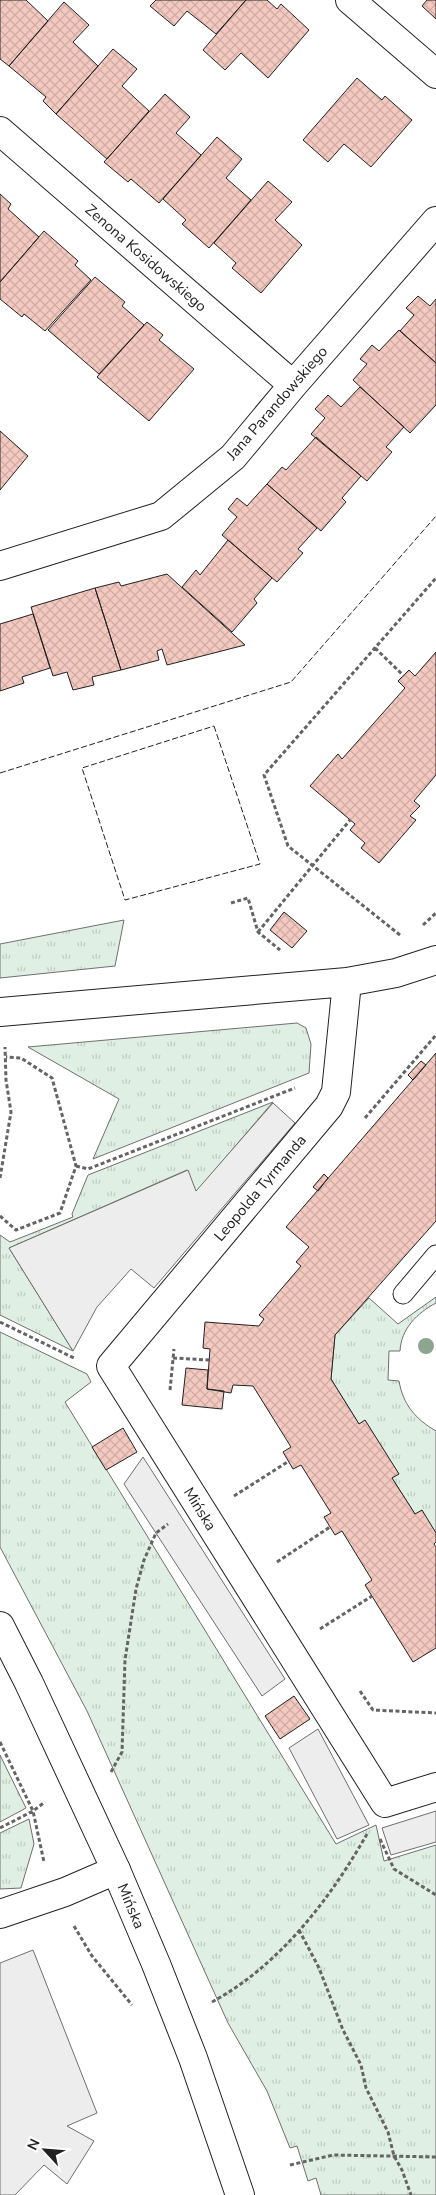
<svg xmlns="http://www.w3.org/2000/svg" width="436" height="2195" font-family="'Nunito Sans',sans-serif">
  <defs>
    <pattern id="grass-tufts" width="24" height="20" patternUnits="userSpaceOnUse" patternTransform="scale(1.25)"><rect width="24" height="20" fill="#e0efe3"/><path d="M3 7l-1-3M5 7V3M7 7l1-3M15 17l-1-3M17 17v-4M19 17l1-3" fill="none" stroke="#c0cdc2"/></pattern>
    <pattern id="building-cross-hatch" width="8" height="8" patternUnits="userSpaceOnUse" patternTransform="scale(1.25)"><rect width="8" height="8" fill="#f3c9c0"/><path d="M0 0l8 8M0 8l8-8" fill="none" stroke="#d0aca5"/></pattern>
  </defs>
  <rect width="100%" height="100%" fill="#fff"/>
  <path fill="url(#grass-tufts)" stroke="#6f6f6f" d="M124,920L115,966L0,978V944Z
    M297,1023L306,1028L311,1044L309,1073L93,1159L119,1099L28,1047Z
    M273,1102L196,1192L187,1170L9,1248L73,1351L0,1315V1235L10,1242L73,1217L72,1214L88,1175Z
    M436,1297V1303C417,1313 401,1329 400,1351H389L388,1380L399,1381C403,1404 415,1419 436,1431V1533L415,1514L392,1478L398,1473L365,1421L359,1424L331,1379L335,1335L369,1298L398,1324Z
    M0,1332L87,1374L91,1382L65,1402L336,1844L376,1825L384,1861L436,1845V2195H321L316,2178L308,2181L297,2146L290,2148L267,2091L228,2023L87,1711L0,1547Z
    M0,1755L26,1808L0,1822Z
    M29,1819L34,1844L21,1888L0,1889V1833Z"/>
  <path fill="#ededed" stroke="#6f6f6f" d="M273,1103L295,1123L154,1288L131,1269L97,1307L73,1351L9,1248L188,1170L196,1191Z
    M143,1457L285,1679L262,1696L124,1484Z
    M318,1729L369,1825L337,1839L289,1748Z
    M436,1811V1842L391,1855L382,1828Z
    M33,1950L97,2113L67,2126L94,2141L67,2184L44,2165L15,2195H0V1963Z"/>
  <path fill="url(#building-cross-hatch)" stroke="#222" d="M0,0H26L48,21L9,66L0,59Z
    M156,0H246L216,34L187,11L174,26L150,6Z
    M246,0H267L277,9L281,4L309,30L268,78L241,53L225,70L203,50Z
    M427,0H436V19L422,6Z
    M64,2L89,25L73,42L98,66L56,114L43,101L46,97L9,66Z
    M113,49L137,69L122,86L149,111L107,159L56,114Z
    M357,78L382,100L385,96L412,120L371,167L344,144L328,162L303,140Z
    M165,94L190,117L176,133L201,155L159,203L131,179L128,182L104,162Z
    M217,137L242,159L226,178L251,200L209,248L182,224L186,220L163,199Z
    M268,181L292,202L275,220L302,245L261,293L232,268L236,263L214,243Z
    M0,194L11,204L8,209L39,237L0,282Z
    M44,231L77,260L78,261L75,265L91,280L45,331L24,314L22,317L0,299V282Z
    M95,277L125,302L122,306L144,325L99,374L48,330Z
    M418,296L430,306L436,299V363L400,331L414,315L406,308Z
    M147,322L163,335L159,340L194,369L149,421L97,377Z
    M399,330L436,363V405L410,433L353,380L367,364L360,359L372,345L379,351Z
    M360,387L404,427L386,447L392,452L367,481L311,434L325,418L315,409L328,395L341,407Z
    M0,431L28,456L0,490Z
    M316,437L361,476L342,498L346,502L321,531L267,484L282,467L286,470Z
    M267,484L317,528L298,549L303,553L277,582L222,535L237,517L228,509L237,498L247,506Z
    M228,540L272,578L254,599L257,603L232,632L182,587L196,570L200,575Z
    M167,574L245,645L167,665L162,649L157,651L159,660L121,670L95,588L119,582L121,586Z
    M95,588L121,670L92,677L94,685L73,690L67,672L53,676L31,607Z
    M33,614L50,668L22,677L24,683L0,691V624Z
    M436,652V775L414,801L420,806L410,816L416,820L379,863L361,848L365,843L350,830L355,824L310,786L338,754L342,759L405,688L398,681L409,670L415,676Z
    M284,912L307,931L292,948L270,930Z
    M436,1053V1221L335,1335L331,1379L359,1424L365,1420L399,1474L392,1478L415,1514L422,1510L436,1533V1542L434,1544L436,1547V1648L413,1662L365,1585L372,1580L342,1531L335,1535L324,1517L331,1513L301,1465L293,1469L283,1452L291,1447L253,1386L233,1385L231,1393L207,1389L210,1349L203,1348L205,1322L259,1326L264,1319L259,1315L301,1266L296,1262L309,1247L286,1227Z
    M421,1061L426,1065L413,1080L408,1075Z
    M324,1174L328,1178L318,1191L313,1187Z
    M186,1368L208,1370L207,1389L224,1391L222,1409L182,1405Z
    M123,1428L137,1452L106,1470L92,1447Z
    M294,1696L310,1719L280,1739L265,1716Z"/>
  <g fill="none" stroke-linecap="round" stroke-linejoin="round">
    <defs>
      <path id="lane" d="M403,1294L436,1255"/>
      <path id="street" d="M350,0L436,74
        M0,131L293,385
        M0,566L161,516L233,457L293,385L436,221
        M347,982L336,1092L329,1106L111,1366L385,1803L436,1787
        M0,1012L347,982L396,973L436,960
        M0,1914L65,1892L116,1870"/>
      <path id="secondary" d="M0,1626L29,1683L116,1870L156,1964L193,2058L240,2195"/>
    </defs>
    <use href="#lane" stroke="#222" stroke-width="21"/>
    <use href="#street" stroke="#222" stroke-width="30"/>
    <use href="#secondary" stroke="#222" stroke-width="30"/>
    <path stroke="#646464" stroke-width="3" stroke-dasharray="4 2.5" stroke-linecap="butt" d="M375,648L404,676
      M231,903L248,898L258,932L280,950
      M423,925L436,913
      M258,932L350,820
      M400,935L288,846L264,775L436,578
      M365,1118L436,1035
      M76,1166L88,1169L295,1088
      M0,1178L11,1112L6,1080L5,1047
      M0,1216L16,1230L60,1213L76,1166L52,1078L21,1058L6,1057
      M0,1322L76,1359
      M173,1358L209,1360
      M170,1390L174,1349
      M234,1496L289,1461
      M277,1562L330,1527
      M320,1629L372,1596
      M360,1691L373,1710L436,1713
      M0,1742L33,1811L44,1862
      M111,1772L122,1752L125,1660L136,1589L144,1560L156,1533L168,1524
      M0,1828L33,1811L45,1802
      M380,1839L394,1869L436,1895
      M74,1926L92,1956L132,2005
      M299,1930L319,1968L343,2030L361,2065L366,2088L388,2132L394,2156L402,2170L411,2195
      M212,2002C280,1965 330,1899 367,1834
      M290,2165L333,2155L436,2157"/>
    <use href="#lane" stroke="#fff" stroke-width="19"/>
    <use href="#street" stroke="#fff" stroke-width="28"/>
    <use href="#secondary" stroke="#fff" stroke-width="28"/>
    <path stroke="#222" stroke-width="1" stroke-dasharray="6 2.5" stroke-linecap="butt" d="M214,726L260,864L125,900L82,768Z
      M0,773L291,682L436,516"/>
  </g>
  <circle fill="#8da692" cx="426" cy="1346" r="8"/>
  <g text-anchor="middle" stroke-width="4" stroke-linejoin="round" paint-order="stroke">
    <g font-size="15" fill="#222" stroke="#fff">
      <text transform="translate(146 258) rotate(41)" y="5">Zenona Kosidowskiego</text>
      <text transform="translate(277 403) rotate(-49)" y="5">Jana Parandowskiego</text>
      <text transform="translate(260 1188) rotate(-50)" y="5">Leopolda Tyrmanda</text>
      <text transform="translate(200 1509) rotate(58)" y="5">Mińska</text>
      <text transform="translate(131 1906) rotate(67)" y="5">Mińska</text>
    </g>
  </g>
  <g transform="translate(45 2150) rotate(296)" stroke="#ffffff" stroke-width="4" paint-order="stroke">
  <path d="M0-4L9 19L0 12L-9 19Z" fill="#222222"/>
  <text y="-8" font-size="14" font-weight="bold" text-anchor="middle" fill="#222222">N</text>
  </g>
</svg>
